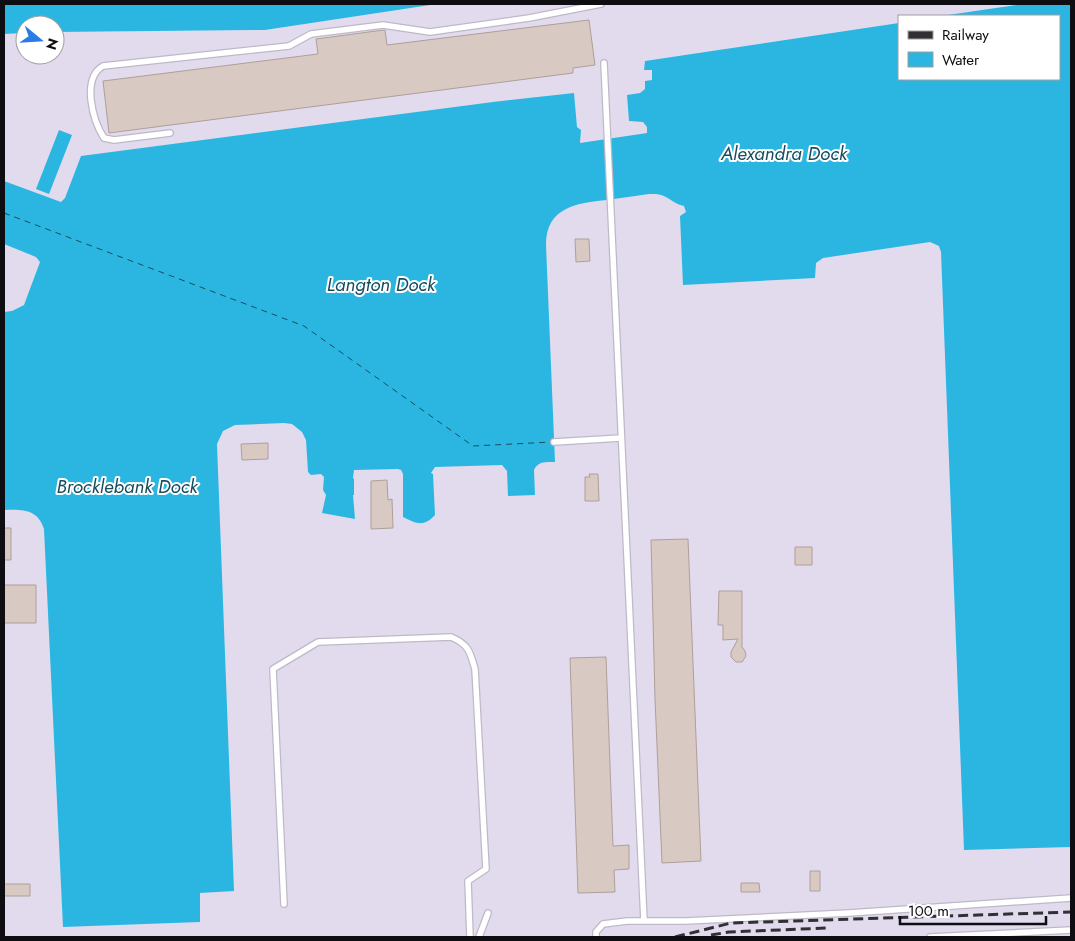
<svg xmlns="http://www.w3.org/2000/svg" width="1075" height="941" font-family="Jost,sans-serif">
  <rect width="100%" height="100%" fill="#ede9f6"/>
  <path fill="#e2dbee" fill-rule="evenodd" d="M437,4H1071V937H4V34L25,33V55H55V32L265,30ZM899,16H1059V79H899Z"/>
  <path fill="#2bb6e2" d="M4,4H437L265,30L55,32V25H25V33L4,34Z
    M1024,4H1071V847L964,850L941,252L939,246L930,242L823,258L816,263L815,278L683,285L680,216L686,212L684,206C668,202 669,193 649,194C635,196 621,198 607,200C577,203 546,207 546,245L555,462C546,462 538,461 534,470L535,495L508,496L507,471L502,465L435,467L431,473L433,474L435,515C424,527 417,524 403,517V474L401,470L398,469L354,470L353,478L354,479V495H353L355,519L322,513L326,495L323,490L324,477L321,474L311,475L308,472L306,440L302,432L292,424L284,423L235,425L223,431L217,444L234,891L200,893V922L63,927L44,529C38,509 22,509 4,510V312L12,311L24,305L40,262L36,257L4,244V181L61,202L65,198L81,156L493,102L574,93L577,127L581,130L580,143L647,133V127L643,122L629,121L627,95L640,93L645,89V81L652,80V70H644L645,61L899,23V79H1059V16H941Z
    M59,130L72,135L49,194L36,189Z"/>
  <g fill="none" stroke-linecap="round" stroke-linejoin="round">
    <path stroke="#174d5f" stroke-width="1" stroke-dasharray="6 5" stroke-linecap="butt" d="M4,213L304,326L473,446L552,442"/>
  </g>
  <path fill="#d8cac3" stroke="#ad9f99" d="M589,20L595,65L573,68V73L109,133L103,81L318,54L316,39L376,31L385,30L387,45Z
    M575,239H589L590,261L576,262Z
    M268,443V459L242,460L241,444Z
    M589,474H598L599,501H585V477H590Z
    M387,480L388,500L392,499L393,528L371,529V481Z
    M4,528H11V560H4Z
    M688,539L701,861L662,863L655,699L651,540Z
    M795,547H812V565H795Z
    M4,585H36V623H4Z
    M719,591H742V647L745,651L746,656L742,662H736L731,657V652L738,639L723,640V625H718Z
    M606,657L613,846L629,845V869L614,870L615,892L578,893L570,658Z
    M810,871H820V891H810Z
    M741,883H759L760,892H741Z
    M4,884H30V896H4Z"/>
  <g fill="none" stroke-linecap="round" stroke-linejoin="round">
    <defs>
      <path id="lane" d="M604,63L644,921
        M170,133L114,140L104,138C93,121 81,79 103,66L289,46L311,34L383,25L430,32L529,18L601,4
        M554,442L621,438
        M284,904L273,669L318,642L451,637C468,644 470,651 475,669L486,869L468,881L470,937
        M479,937L488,913
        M596,937V932L603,924L627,921H686L849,913L1071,898
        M930,937L1071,930"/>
    </defs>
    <use href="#lane" stroke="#beb9c6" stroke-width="8"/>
    <use href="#lane" stroke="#fff" stroke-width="5.5"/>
    <path stroke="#313035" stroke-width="3" stroke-dasharray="10 5" stroke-linecap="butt" d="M711,935L729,932L828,928
      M675,937L731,923L1071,912"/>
  </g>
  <g text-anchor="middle" stroke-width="4" stroke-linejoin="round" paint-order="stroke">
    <g font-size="19" font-style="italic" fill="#174d5f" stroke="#fff">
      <text x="784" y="160">Alexandra Dock</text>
      <text x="381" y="291">Langton Dock</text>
      <text x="127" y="493">Brocklebank Dock</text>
    </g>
  </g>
  <rect width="1075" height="941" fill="none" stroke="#0e0d11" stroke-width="10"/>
  <rect x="898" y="15" width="162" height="65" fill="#ffffff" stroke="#9f9ea0"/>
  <rect x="908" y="31" width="25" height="8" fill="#313035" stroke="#9f9ea0"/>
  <text x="942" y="40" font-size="15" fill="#0e0d11">Railway</text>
  <rect x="908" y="52" width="25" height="15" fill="#2bb6e2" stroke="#9f9ea0"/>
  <text x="942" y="65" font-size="15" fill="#0e0d11">Water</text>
  <g transform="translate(40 40) rotate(108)"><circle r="24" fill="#ffffff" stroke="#9f9ea0"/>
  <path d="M0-4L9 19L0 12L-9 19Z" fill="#277ce7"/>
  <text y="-8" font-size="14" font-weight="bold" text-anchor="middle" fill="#0e0d11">N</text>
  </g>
  <path d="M900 916v8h146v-8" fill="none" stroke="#0e0d11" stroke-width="2.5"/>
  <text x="908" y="916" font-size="15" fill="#0e0d11" stroke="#ffffff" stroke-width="4" paint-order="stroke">100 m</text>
</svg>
